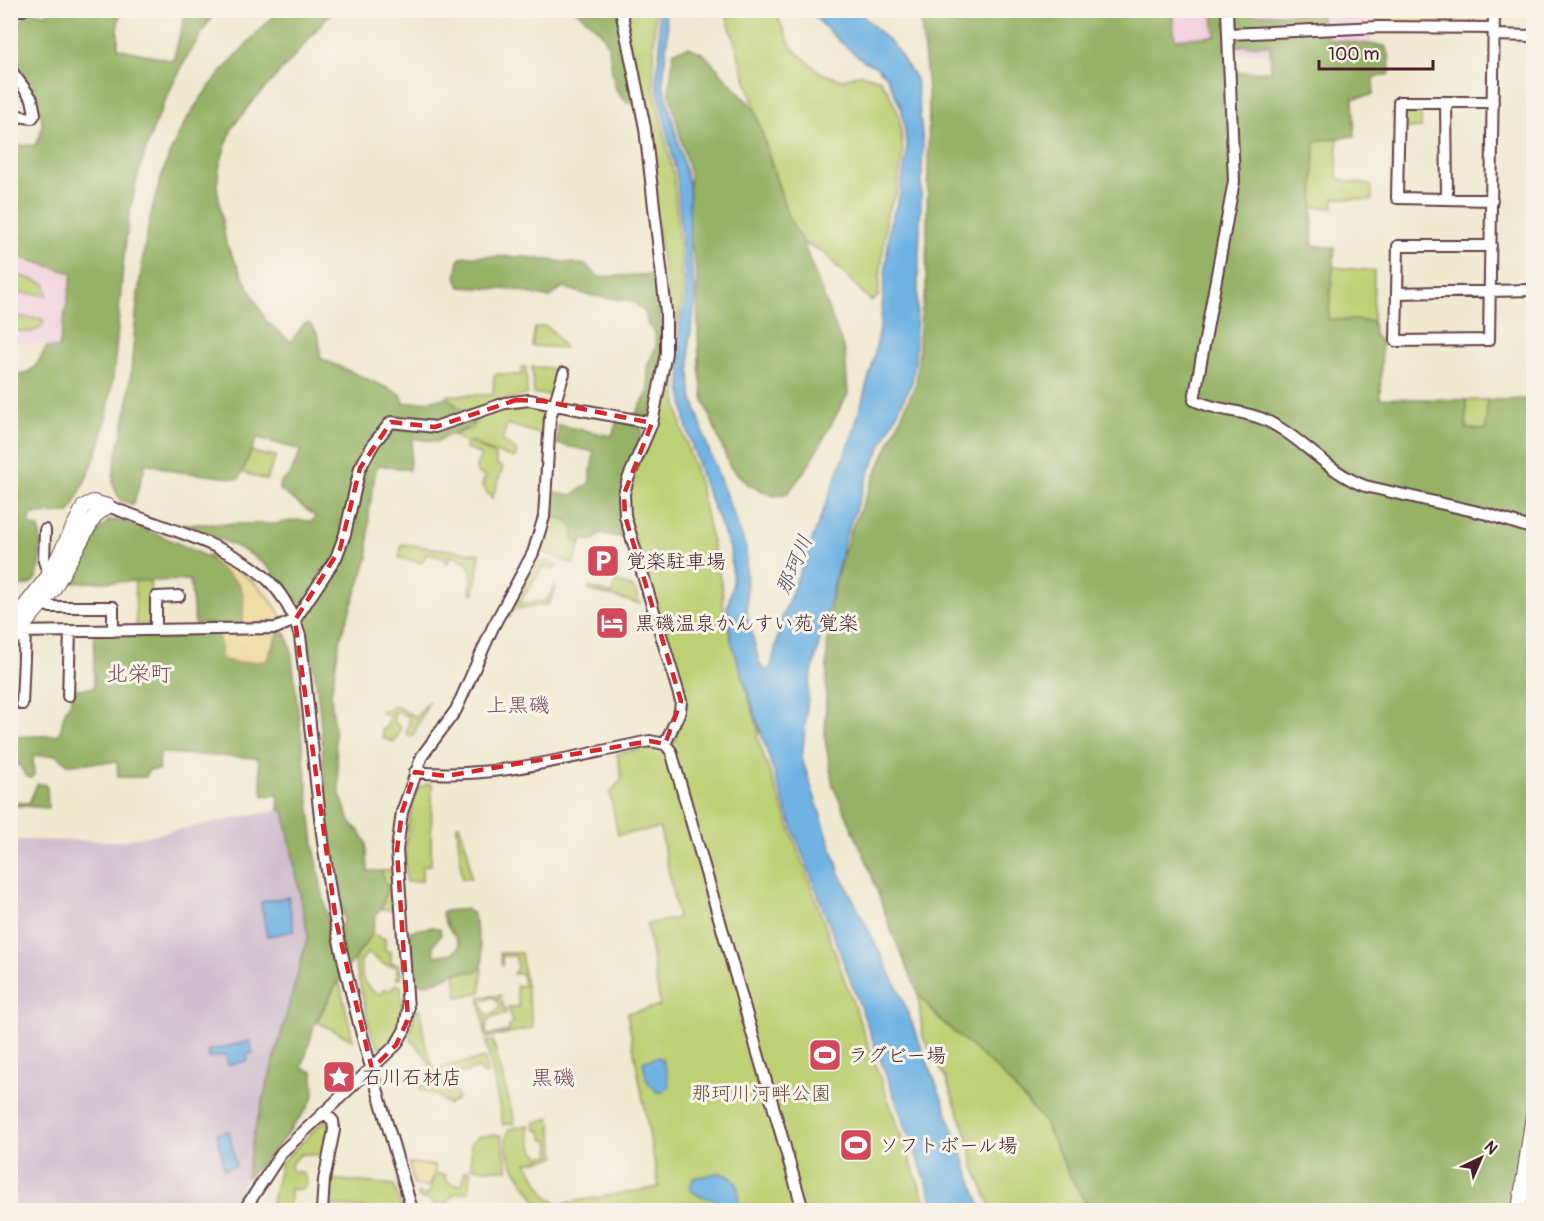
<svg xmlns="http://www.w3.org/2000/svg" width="1544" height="1221" font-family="Pangolin,'Klee One',sans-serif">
  <rect width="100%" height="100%" fill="#f7f3e8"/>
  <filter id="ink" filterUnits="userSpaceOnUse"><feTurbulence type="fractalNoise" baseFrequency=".0167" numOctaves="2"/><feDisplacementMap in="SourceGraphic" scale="12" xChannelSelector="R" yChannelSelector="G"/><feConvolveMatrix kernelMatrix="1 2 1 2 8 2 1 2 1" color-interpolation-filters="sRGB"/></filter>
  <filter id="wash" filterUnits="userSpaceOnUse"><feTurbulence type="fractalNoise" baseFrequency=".008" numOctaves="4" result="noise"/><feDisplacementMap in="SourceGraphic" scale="24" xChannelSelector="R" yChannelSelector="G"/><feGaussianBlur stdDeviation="1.35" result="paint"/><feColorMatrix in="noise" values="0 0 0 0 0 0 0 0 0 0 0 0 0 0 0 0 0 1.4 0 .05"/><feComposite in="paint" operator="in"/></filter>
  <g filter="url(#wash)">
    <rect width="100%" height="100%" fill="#f0e9d1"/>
    <path fill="#f3cfdf" d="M1162,11H1371V52L1168,55Z
      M10,257L70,274L59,347L11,342Z"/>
    <path fill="#cfbdce" d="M284,809L308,936L254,1133L246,1178L230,1210H11V840L121,841Z"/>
    <path fill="#bdd074" stroke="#847850" stroke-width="1.5" d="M624,11H655L653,84L674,177L683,297L677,327L676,398L681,426L700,486L722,587L724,613L759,733L757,737L928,1210H555L560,1204L659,1187L627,1013L660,1006L647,924L678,918L660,828L618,835L610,793L622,779L617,754L675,741L686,705L629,520L627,496L631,479L656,424L670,312Z
      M725,11H775L792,48L821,73L841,80L860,74L879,79L888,91L899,115L903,151L897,192L887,213L878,297L871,301L822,251L803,243L788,217Z
      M1407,105L1421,106V128H1402V110Z
      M1338,138L1337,177C1348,185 1361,180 1372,187V200L1334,198L1333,208L1313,207L1315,140Z
      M1333,267L1374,271L1373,321L1328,320Z
      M11,273L43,283L46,285L47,295L11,292Z
      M11,316L42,319L44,321C38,336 24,332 11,330Z
      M545,326L554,332L564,348L532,346L535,328Z
      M522,367H526L527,395C504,397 484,410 462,411L448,398V395H493L494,377L497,374L521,375Z
      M532,367L554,368L561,373L554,395L534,394Z
      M1466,400H1487L1486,430L1466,429Z
      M548,404L543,435L507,424L502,440L517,451L515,458L485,449L473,441L469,442L495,455L497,465L503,467L492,499L482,486L485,476L477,473L476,466L481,455L465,448V443L453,435L473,428L476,417L502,407Z
      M251,451L267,456L268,454L276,456L266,480L242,472Z
      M552,516L569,521L574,529L573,540L581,544L573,564L541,551Z
      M402,544L480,554L474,594L470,592C474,573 472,558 449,556L448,563L441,557L427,554L421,563L399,558Z
      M549,561L557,565L554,570L543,567L519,603L546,601L555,586L556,588L549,604L514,609L509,618L505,617C505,605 531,573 540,562Z
      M150,580L153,625H136L135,581Z
      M616,581L634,588L640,604L588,590L590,587L612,594Z
      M429,701L413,735L408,736L406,733L409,722L408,716L393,712L395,723L400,726L401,730L394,742L383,738L382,728H386L390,716L379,711L383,712L393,705L416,717Z
      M427,784H432L431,865L422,866V881L406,882C404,848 406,820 418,788Z
      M459,824L468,852L471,879H462L457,826Z
      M394,870L397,910L380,909L387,886L381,871Z
      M372,934L385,939V951L391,952V963L400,964L401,978L397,979V967L385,965L367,953L361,961C359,975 365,990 380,994L384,989L391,990L396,984L401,986C403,1011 405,1029 386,1049L379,1047L372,1036L354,960Z
      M500,953H521L533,1028L486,1038L479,997L501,995L498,1002L493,997L481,1002L486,1014H494L502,1001L506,1013L487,1020L486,1032L489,1035L509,1031V1025L512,1023L508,1007H519L516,986L524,985L522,974H513L517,968L516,956H502V966Z
      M482,967L481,992L458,997L455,973L476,972Z
      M339,980L353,1040L317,1022Z
      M918,993L938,1018L998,1070L1043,1120L1070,1176L1090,1210H992L974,1166L967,1135L945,1077L923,1037Z
      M420,1009L425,1043L434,1069L485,1058L487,1074L484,1075L479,1068L450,1077L451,1087H455L458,1099L448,1105L440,1097L421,1090L419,1086L436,1080L425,1055L410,1039L414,1012Z
      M493,1041L515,1123L503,1125L486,1042Z
      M550,1118L556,1157L527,1163L548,1198L557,1203L550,1210H541C531,1186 496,1158 509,1129L529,1125C531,1139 529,1146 540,1157L551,1155L549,1141L544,1140L540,1130H536L534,1123Z
      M325,1119L330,1124L326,1155L301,1154L291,1164V1170L303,1173L307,1183L302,1190L290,1189V1207L298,1208V1210H270L281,1163Z
      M501,1135L508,1170L471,1168V1143L479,1136Z
      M465,1170L470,1171L469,1192L454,1194L442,1210L429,1200L419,1198L418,1194L428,1195L435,1174L446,1175L445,1179L451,1184L462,1185Z
      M328,1179L394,1185L402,1210H366V1208L325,1205Z"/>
    <path fill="#96b266" stroke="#706848" stroke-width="1.5" fill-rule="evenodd" d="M26,11L45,14L49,11H121L118,23V48L173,61L186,11H216C176,69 144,137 131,206C116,285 122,369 99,446C92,469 80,491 70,513L31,514L30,525L39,528C42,544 46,588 20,586L17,579L20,515L11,514V375C32,376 38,365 46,347L59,348L72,273L11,255V146L35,145C51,120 36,98 21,78C17,73 11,68 11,62C6,32 19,33 26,11Z
      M277,11H332L292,59L251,103L232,128L220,163L217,186L226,244L266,321L291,342L304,324L309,323C320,332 321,345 320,358L401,394L404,403C420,403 433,399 448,398L462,411H475L476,421C467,432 447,434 436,442L413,438L409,470L379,465L376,469L369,512L368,558L340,639L331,694L340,795L351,823L361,833L366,843L368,871H381L387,886L383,905L376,915L372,934L334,987L314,1026L302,1068L313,1072L314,1095L308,1107L271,1155L246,1178L254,1133L308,936L284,810H279L278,795L263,796L258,758L160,753L159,770H148L146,777H118L117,762L68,764L57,755L33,756L34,775L31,778L26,776L19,765H11V737L58,735C63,727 62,719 65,712C70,703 73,699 75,689L94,688V632H218L272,651L279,632L286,633L291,649L315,852L331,938L334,940L344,920C338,884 331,848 327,812C320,742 324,619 270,569C247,547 210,536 181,524H275L298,520L313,521L315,516L279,489L280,483L290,475L301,450L257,438L239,479L173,471L146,463L133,505L120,500C118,495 114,489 113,483C111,472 126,420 128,403C138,310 138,203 187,119C210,80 247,45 277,11Z
      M576,11H618L636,99L635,105C605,96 616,63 606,41C600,28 585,19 576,11Z
      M920,11H1172L1175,39L1215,36L1213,11H1238L1239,15L1319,13L1328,39L1385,46L1389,54L1390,74L1374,78L1373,95L1353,98L1355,136L1315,141L1312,245L1335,248L1328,319L1373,321L1374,335L1382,342L1380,398L1466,400V429L1486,430L1487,400L1533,399V1210H1090L1070,1176L1043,1120L998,1070L938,1018L918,993L891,930L867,862L833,786L825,739L828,620L836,579L850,532L916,383C921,352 917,321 926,291L929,100ZM1270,45L1271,71L1227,73L1225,46Z
      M689,47L704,54L754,109L788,217L803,243L845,352L848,394L808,466L788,493L774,496L749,485L730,467L704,401L699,366L697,277L689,229L690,175L669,91L674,51Z
      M466,256L526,257L586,265L599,277L659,274L664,354L650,418L635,415L649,391L647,367L656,347L655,332L648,325L645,312L632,301L587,295L563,287L549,298L516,290L460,287L456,278L459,259Z
      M617,421L640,427L643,431L625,477V534L623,538L601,533L594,540H582L581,544L573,540L574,529L569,521L549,514L550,495L556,492L572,495L589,484L594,452L557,444L558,425L612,436Z
      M110,520L122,521C151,532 236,561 244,592C247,602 243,615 242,625L195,624L190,580L67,583C79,568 98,526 110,520Z
      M37,784H44L47,787L48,808L11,805V802L29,803Z
      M466,909L473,914L483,958L482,967C474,973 468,970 459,972C442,975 432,990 413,981L410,931L433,927L440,929L441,935L433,945L435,956L453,953L459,946C456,932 445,930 442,913L444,911Z"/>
    <path fill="#eeda9e" stroke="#9c7c64" stroke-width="1.5" d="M1376,11H1490V25L1376,24Z
      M207,555C241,568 267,588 283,620L242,625C249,569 233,589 207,555Z
      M218,632H279L266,661L235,663L222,659Z
      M409,1163L435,1166V1174L429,1186L414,1185Z"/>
    <path fill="#6eb3e4" stroke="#5c6988" stroke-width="1.5" d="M658,11H664L668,29L663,83L689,185L690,253L696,298L689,342L691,392L707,445L746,548L747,615L760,665L766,671L771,667L782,618L853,433L872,366L880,329L890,223L900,195L907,149L902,110L887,77L877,67L864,61L838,40L809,11H858L894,46L916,79L923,144L915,362L912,382L870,470L845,538L809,685L802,759L840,873L900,993L942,1099L982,1210H937L786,810L731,640L727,609L733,582L730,548L703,482L686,425L681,387L680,326L686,297L677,177L656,81L660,46Z
      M288,897L294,931L267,936L261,902Z
      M250,1041L253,1053L247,1055L248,1061L228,1065L226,1055L209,1058L207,1051Z
      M657,1057L661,1058L667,1072L669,1087L662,1092H657L647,1081L643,1062Z
      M229,1131L236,1166L224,1169L217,1133Z
      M717,1173C739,1175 742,1192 736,1210H727C718,1194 703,1202 689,1189L694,1178Z"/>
  </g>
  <g filter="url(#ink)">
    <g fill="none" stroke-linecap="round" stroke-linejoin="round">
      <defs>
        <path id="minor" d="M14,10H23
          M621,10L645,128L666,312V353L652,423L628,479L624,494L625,516L681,701L680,711L665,744
          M1227,10L1234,181L1194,400C1215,411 1243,410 1265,420C1302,437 1327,472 1365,486L1487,514L1534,529
          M1228,34L1379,27L1494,28
          M1494,35L1534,36
          M10,69L32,99L35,114L32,118L10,115
          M1446,102L1447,199
          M1492,200L1397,198L1399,102H1493
          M1491,246H1398L1396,341L1489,340L1494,10
          M1397,293L1534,290
          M108,506C155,525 238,546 272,584C286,599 294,616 300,636C312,731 318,826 335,920C354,1018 385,1114 412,1210
          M45,530L44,561L49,575
          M42,604L51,607H113V631
          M156,630V597L179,596
          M14,632L276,628L295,620L336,558L345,534L360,468L374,443L391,422L435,427L505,403L529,400L652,423
          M68,696L70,631
          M22,704L25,632
          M415,772C493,780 573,756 650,741L665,744L671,751L803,1210
          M244,1210L282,1152L396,1045L405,1029L408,1009L397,850L402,812L422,756L456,710L493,627L533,553L544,517L550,418L564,373
          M322,1210L324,1180L334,1130L333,1121L324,1112"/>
        <path id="major" d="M10,625L49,575L84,506L93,502L108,506
          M10,642L53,590L95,516L108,506
          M1519,1210L1534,1109"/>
      </defs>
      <use href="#minor" stroke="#633d44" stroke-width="14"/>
      <use href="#major" stroke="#633d44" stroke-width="16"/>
      <use href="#minor" stroke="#fff" stroke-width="10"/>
      <use href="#major" stroke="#fff" stroke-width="14"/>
    </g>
  </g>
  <path fill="none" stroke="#d62828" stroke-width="4.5" stroke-dasharray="12 8" stroke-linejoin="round" d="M516,400L543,401L652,423L624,494L625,516L681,701L665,744L650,741L446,776L415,772L402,812L397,850L408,1019L396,1045L372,1069L336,921L295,620L340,549L360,468L391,422L435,427Z"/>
  <defs>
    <symbol id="parking-square" viewBox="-11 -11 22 22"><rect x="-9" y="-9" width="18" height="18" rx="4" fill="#d1495b" stroke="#f7f3e8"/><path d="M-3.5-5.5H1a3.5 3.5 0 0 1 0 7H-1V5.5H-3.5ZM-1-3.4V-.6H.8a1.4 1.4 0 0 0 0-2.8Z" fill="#fff"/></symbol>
    <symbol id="hotel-square" viewBox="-11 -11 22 22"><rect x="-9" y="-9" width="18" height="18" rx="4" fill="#d1495b" stroke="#f7f3e8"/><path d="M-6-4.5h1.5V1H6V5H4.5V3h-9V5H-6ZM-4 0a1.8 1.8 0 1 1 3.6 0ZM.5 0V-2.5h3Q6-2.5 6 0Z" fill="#fff"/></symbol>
    <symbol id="stadium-square" viewBox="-11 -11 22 22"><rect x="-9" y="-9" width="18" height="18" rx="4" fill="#d1495b" stroke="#f7f3e8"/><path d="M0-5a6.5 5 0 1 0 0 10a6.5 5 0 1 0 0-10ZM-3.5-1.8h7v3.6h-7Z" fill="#fff"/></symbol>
    <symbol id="sight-square" viewBox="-11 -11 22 22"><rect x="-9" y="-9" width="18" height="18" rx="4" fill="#d1495b" stroke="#f7f3e8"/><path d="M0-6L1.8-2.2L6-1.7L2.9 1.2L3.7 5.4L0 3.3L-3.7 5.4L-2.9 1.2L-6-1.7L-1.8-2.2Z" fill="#fff"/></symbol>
  </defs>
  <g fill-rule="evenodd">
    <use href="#parking-square" x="584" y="542" width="38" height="38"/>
    <use href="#hotel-square" x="593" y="604" width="38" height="38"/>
    <use href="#stadium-square" x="806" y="1036" width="38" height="38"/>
    <use href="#sight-square" x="320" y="1058" width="38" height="38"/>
    <use href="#stadium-square" x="837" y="1126" width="38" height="38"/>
  </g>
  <g text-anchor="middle" stroke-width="6" stroke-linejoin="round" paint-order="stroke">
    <g font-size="20" fill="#4a1f2b" stroke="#f7f3e8" text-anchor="start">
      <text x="626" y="568">覚楽駐車場</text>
      <text x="635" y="630">黒磯温泉かんすい苑 覚楽</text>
      <text x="848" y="1062">ラグビー場</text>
      <text x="362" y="1084">石川石材店</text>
      <text x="879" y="1152">ソフトボール場</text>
    </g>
    <g font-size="20" fill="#674b3d" stroke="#f7f3e8">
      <text x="761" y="1100">那珂川河畔公園</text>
    </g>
    <g font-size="21" font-style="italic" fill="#57536c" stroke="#f7f3e8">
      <text transform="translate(794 565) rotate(-67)" y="7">那珂川</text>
    </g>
    <g font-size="21" fill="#78495e" stroke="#f7f3e8">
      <text x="518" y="712">上黒磯</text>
    </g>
    <g font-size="22" fill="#78495e" stroke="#f7f3e8">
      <text x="139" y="681">北栄町</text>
      <text x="553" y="1085">黒磯</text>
    </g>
  </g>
  <rect width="1544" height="1221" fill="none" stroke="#f7f3e8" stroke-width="36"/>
  <g transform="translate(1481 1158) rotate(44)" stroke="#f7f3e8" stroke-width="4.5" paint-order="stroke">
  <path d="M0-4.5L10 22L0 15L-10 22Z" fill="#4a1f2b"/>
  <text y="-9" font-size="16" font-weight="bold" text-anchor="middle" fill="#4a1f2b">N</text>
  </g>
  <path d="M1319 60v9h114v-9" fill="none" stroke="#4a1f2b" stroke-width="3"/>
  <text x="1328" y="60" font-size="18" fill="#4a1f2b" stroke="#f7f3e8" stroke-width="4.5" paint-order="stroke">100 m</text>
</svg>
